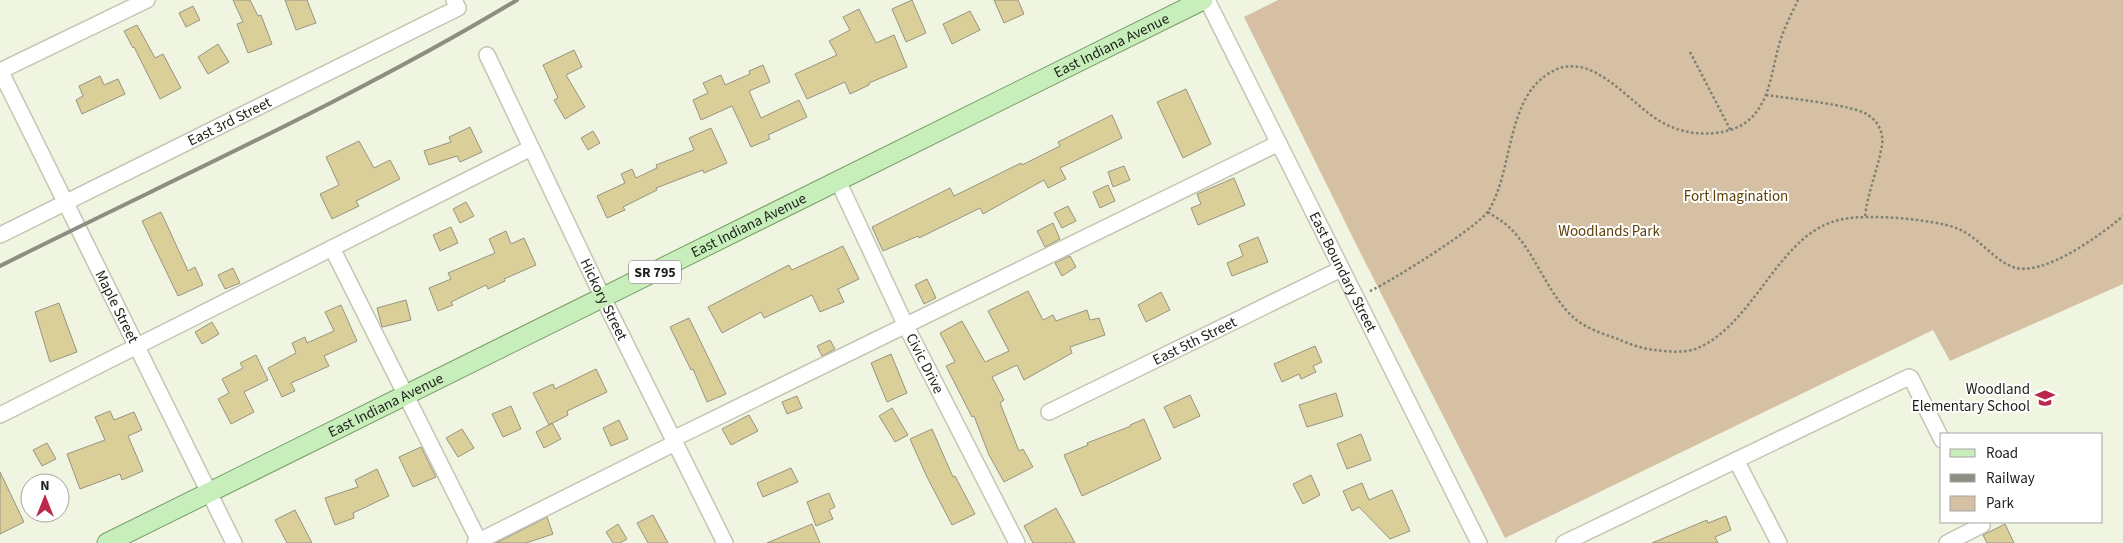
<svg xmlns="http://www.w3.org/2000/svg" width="2123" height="543" font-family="'Source Sans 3',sans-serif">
  <rect width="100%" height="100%" fill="#f0f5e1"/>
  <path fill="#d5c0a3" d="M1278,0H2123V284L1950,361L1933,330L1505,538L1356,244L1244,17Z"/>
  <path fill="#dace99" stroke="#989481" d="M233,0H250L258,16L261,15L272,44L248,53L237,24L243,22Z
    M285,0H307L316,23L296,30Z
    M912,0L926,33L906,42L892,9Z
    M994,0H1018L1024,14L1004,23Z
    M193,6L200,20L186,27L179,13Z
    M859,9L876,43L894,35L907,67L869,83V85L850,94L845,82L807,99L795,74L837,55L829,41L850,30L843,17Z
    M970,11L980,30L952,44L943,24Z
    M137,25L155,58L163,54L181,88L160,99L134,47L133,48L124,31Z
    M218,44L229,62L208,74L198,57Z
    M574,50L582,67L566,75L585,107L565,119L554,100L558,98L543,65Z
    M763,65L770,82L749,91L761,118L799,100L807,117L768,135L770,139L751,147L732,106L701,120L693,100L708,93L703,83L721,75L725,85L750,74L749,71Z
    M100,76L104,85L118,79L125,94L82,114L76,100L83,96L79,86Z
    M1186,89L1211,144L1183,158L1157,102Z
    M1112,115L1122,138L1060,168L1066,179L1048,188L1044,180L983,214L980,208L919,238L918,236L883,251L872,227L950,188L954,196L1021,163L1022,165L1060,146L1058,142Z
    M470,127L482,152L460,162L457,156L429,165L424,151L451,142L449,137Z
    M711,128L727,163L704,173L703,170L656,188L657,190L623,207L625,210L607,218L597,196L625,183L621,174L632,169L636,178L657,168L656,165L694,150L689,138Z
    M593,131L600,143L588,150L581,138Z
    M359,141L374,168L390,160L400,179L356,201L359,206L332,219L320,194L339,185L326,157Z
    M1124,166L1130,180L1113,187L1108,172Z
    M1234,178L1245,205L1198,225L1191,208L1201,204L1197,194Z
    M1108,185L1115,201L1100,208L1093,192Z
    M466,202L474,216L460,223L453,209Z
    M1068,206L1076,221L1062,228L1054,213Z
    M161,212L188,271L195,267L203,285L178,296L142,221Z
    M1053,223L1060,239L1045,247L1037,231Z
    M451,227L458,243L440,251L433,235Z
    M506,231L511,244L524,238L536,265L504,279L505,281L488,289L486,285L451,302L453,305L438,311L429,288L451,279L448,273L495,253L489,239Z
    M1258,237L1268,262L1232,276L1227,263L1243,256L1239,245Z
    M843,246L859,279L838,289L844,302L820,312L812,295L764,318L761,312L722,333L708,307L789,265L792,270Z
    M1070,256L1076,267L1062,276L1055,263Z
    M233,268L240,283L225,289L218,275Z
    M927,279L936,298L924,304L915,285Z
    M1028,291L1043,320L1053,315L1056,321L1087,310L1090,320L1099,318L1105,335L1070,347L1072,353L1024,380L1017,365L992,377L1004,400L1000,403L1019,451L1023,449L1033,467L1004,482L989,455L974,416L972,417L946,366L955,362L940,333L962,321L985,362L1009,351L988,311Z
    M1161,292L1170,310L1146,322L1138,305Z
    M406,300L411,320L382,327L377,308Z
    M59,303L77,352L50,362L35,312Z
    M341,305L357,341L324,356L329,366L291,383L295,391L282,397L268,368L296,353L292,343L305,337L307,343L334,331L325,312Z
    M689,318L726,394L707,402L693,369L691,370L670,327Z
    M212,322L219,334L202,344L195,332Z
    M830,340L835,349L822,356L817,346Z
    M1315,346L1322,362L1313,366L1316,372L1301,379L1299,374L1282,382L1274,364Z
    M891,354L907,393L887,402L871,363Z
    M256,355L268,380L244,392L254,412L231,424L218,399L229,393L222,379L243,368L240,363Z
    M596,369L607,392L567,411L568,415L549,425L533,393L553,384L555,389Z
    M1336,393L1343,416L1307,427L1299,405Z
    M1190,395L1200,416L1174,428L1164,407Z
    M797,396L802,408L787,414L782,402Z
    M511,406L521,429L503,437L492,414Z
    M892,408L908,435L895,442L879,416Z
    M110,411L114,420L134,412L142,430L128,436L143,471L122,480L120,474L80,489L67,454L105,440L95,417Z
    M749,415L758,431L731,445L722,429Z
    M1144,419L1161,459L1082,496L1064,455L1088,445L1087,443L1131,426L1130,425Z
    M619,420L628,439L611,446L603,428Z
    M552,423L561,439L544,448L536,432Z
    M462,429L474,448L458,457L446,438Z
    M932,429L953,477L955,476L975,514L952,525L927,477L910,439Z
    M1361,434L1371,460L1347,469L1337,444Z
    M47,443L56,459L42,466L33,450Z
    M421,447L436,477L413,487L399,457Z
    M791,468L798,482L763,497L757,483Z
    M377,469L389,496L353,513L354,518L335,525L325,498L358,487L355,480Z
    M0,472L24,522L0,534Z
    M1311,475L1320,495L1303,504L1293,484Z
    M1362,483L1369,500L1392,490L1410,531L1390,539L1359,507L1352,511L1343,491Z
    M829,493L835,507L829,510L833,519L816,526L807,502Z
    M1056,508L1075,543H1033L1024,526Z
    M295,510L312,543H287L275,520Z
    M653,515L668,543H648L637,523Z
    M1726,516L1731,530L1715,537L1718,543H1652L1707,520L1708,523Z
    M547,517L553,534L526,543H496Z
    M618,524L627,539L620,543H613L606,532Z
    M812,524L820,543H767Z
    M2005,524L2014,543H1987L1983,535Z"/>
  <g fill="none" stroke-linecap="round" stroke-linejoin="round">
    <defs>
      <g id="minor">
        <path id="s1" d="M1207,0L1479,543"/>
        <path id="s2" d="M487,55L603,298L725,543"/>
        <path id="s3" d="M0,70L234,543"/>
        <path d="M0,71L147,0"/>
        <path id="s4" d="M838,181L906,326L1017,543"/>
        <path id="s5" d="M0,235L458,8L454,0"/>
        <path d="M332,248L480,543"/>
        <path id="s6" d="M1049,412L1341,269"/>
        <path d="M0,415L531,148"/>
        <path d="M673,439L1279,143"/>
        <path d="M1736,460L1779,543"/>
        <path d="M475,543L675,443"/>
        <path d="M1564,543L1909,377L1911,378L1942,440"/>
        <path d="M1947,543L1982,525V522"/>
      </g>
      <g id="major">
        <path id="s7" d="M107,543L1203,0"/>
      </g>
    </defs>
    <use href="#minor" stroke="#c2c6b2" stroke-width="18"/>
    <use href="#major" stroke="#759e65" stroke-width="21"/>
    <path stroke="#7d8174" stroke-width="2.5" stroke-dasharray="2.5 2.5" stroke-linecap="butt" d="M1690,52L1731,131
      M1766,95C1786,98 1855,105 1868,115C1878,121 1884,133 1882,145C1878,169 1868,191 1865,216
      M1488,212C1495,217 1504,222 1510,228C1535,252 1547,293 1573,317C1585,328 1603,334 1618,339C1629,344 1643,349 1655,350C1668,352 1686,353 1698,348C1757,322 1780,229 1844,219C1868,214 1932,219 1956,228C1978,236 1992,259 2013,267C2043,278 2102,234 2123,216
      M1370,291C1390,282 1480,226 1489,210C1512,172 1507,103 1545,76C1590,42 1629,106 1665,124C1681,132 1698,135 1716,133C1729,131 1740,128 1750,119C1770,101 1772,69 1779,45C1783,30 1791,15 1798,0"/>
    <use href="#minor" stroke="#fff" stroke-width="15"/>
    <use href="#major" stroke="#c8eebb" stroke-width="19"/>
    <path stroke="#8b8e81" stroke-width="4" d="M0,266C173,179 351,100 517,0"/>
  </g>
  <defs>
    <symbol id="school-bare" viewBox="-9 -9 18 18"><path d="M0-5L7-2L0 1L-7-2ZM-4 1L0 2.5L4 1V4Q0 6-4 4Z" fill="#ba2949" stroke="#fff" stroke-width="2.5" paint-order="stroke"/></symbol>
  </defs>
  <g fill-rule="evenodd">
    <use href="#school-bare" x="2031" y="384" width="28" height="28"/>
  </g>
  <g text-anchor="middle" stroke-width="4" stroke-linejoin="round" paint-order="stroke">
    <rect fill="#fff" stroke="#61625d" stroke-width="1" x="629" y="260.5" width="52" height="23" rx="4"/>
    <g font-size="14" font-weight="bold" fill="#1d1f18">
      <text x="655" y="277">SR 795</text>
    </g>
    <g font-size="15" fill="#1d1f18" stroke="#fff">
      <text dy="5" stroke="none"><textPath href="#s7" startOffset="1121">East Indiana Avenue</textPath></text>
      <text dy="5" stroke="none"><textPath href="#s5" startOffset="256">East 3rd Street</textPath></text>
      <text dy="5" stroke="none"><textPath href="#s7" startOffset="716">East Indiana Avenue</textPath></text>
      <text dy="5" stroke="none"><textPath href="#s1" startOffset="304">East Boundary Street</textPath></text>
      <text dy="5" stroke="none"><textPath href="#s2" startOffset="271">Hickory Street</textPath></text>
      <text dy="5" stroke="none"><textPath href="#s3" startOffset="264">Maple Street</textPath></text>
      <text dy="5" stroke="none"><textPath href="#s6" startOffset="162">East 5th Street</textPath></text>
      <text dy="5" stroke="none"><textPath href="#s4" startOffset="202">Civic Drive</textPath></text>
      <text dy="5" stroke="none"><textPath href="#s7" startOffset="311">East Indiana Avenue</textPath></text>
    </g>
    <g font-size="15" fill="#5e3f04" stroke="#fff">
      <text x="1736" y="201">Fort Imagination</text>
      <text x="1609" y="236">Woodlands Park</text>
    </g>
    <g font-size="15" fill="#1d1f18" stroke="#fff" text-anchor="end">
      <text x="2030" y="394">Woodland<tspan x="2030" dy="17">Elementary School</tspan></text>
    </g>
  </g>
  <rect x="1940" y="433" width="162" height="90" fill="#ffffff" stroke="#a5a5a3"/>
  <rect x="1950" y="449" width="25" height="8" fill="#c8eebb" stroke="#a5a5a3"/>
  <text x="1986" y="458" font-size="15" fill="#1d1f18">Road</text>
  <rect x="1950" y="474" width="25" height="8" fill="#8b8e81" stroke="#a5a5a3"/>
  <text x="1986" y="483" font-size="15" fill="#1d1f18">Railway</text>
  <rect x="1950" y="496" width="25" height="15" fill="#d5c0a3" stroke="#a5a5a3"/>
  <text x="1986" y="508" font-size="15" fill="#1d1f18">Park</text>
  <g transform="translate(45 498)"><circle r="24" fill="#ffffff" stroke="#a5a5a3"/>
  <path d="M0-4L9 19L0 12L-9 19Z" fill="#ba2949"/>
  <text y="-8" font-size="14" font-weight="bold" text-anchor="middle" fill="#1d1f18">N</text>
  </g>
</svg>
